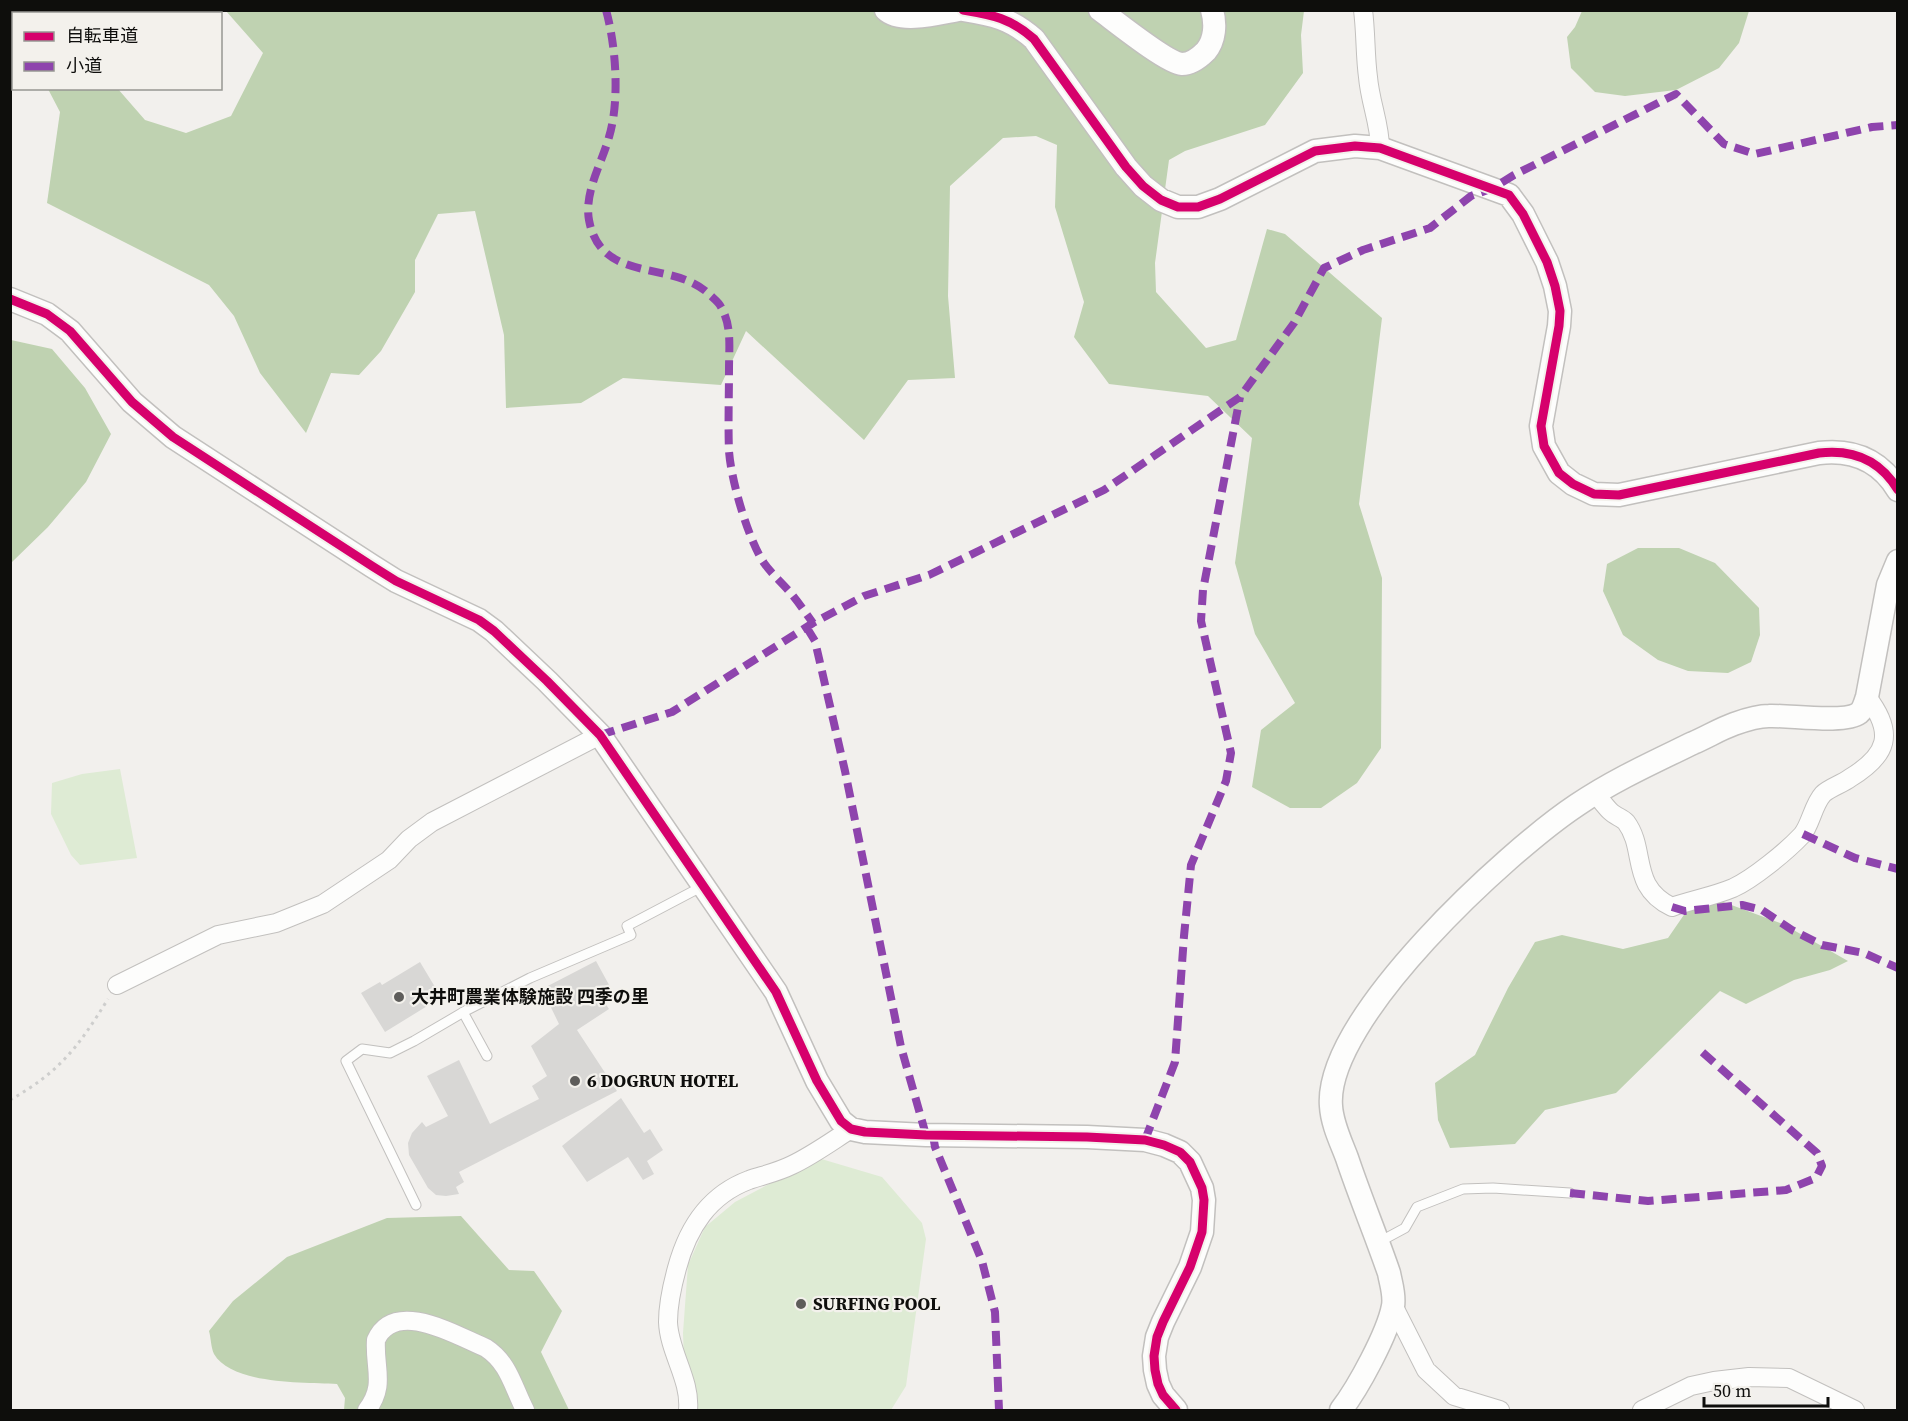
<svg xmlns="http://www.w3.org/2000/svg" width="1908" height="1421" font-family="'Source Serif 4','Noto Sans JP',serif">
  <rect width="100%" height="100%" fill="#f2f0ed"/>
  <path fill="#deebd4" d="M120,769L137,858L80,865L71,855L51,814L52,783L82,774Z
    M818,1158L882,1177L922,1223L926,1239L906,1386L891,1410H694L684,1362L683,1333L688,1265L705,1227L735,1202Z"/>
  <path fill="#bfd2b1" d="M226,11H1304L1301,35L1303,73L1265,125L1185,151L1169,160L1155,263L1156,292L1206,348L1236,340L1267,229L1285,234L1382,318L1359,504L1382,578L1381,748L1357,783L1321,808H1290L1252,787L1261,730L1295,703L1255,634L1235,563L1252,438L1208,396L1109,384L1074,337L1084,302L1055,207L1057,145L1036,136L1003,138L950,186L948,296L955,378L908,380L864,440L746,331L721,385L623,378L581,403L506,408L504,335L475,211L438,214L415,260V292L381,351L359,375L331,373L306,433L260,373L234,316L209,285L47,203L60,112L48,89H118L145,120L186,133L231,116L263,53Z
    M1582,11V10L1749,11L1739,43L1719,68L1676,90L1625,96L1595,92L1571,68L1567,37L1575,27Z
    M11,340L52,349L85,388L111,434L86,482L48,527L11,563Z
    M1638,548H1679L1715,563L1759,608L1760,635L1751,662L1728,673L1688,671L1658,660L1623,635L1603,591L1607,564Z
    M1699,893L1783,924L1848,961L1830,970L1794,980L1746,1004L1720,991L1616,1093L1545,1110L1515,1144L1450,1148L1438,1120L1435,1083L1475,1055L1508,988L1535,942L1562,935L1623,949L1668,938Z
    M461,1216L509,1270L534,1271L562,1311L541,1352L569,1410H344L345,1398L337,1384C305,1382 232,1385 214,1354C211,1348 211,1338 209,1331L233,1301L287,1257L387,1218Z"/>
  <path fill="#d8d7d5" d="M596,961L614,994L603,1000L609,1009L577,1030L617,1091L459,1172L464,1182L456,1187L459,1194L446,1196L436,1195L428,1188L409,1155L408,1143L412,1133L422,1122L426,1127L448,1116L427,1076L459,1060L490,1124L539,1099L532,1086L547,1076L531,1046L559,1024L542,989Z
    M420,962L438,992L433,994L437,1000L385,1032L361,993L380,982L382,985Z
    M621,1098L644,1133L650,1129L663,1150L647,1161L654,1174L643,1180L628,1157L587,1182L562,1146Z"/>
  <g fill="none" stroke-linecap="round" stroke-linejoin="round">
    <defs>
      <path id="service" d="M463,1012L487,1056
        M416,1205L346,1061L362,1049L390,1053L414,1041L467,1010L530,978L631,935L627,926L703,886
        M1379,1242L1405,1228L1417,1207L1463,1189L1493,1188L1570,1193"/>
      <path id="minor" d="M1363,10C1366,33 1365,55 1368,77C1370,102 1380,124 1380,148
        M1595,793C1600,799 1605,806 1610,811C1615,816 1622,818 1626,822C1647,850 1629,886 1672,907C1692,900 1714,896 1733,888C1753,879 1787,851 1802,835C1811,824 1813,805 1823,794C1829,788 1842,784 1850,778C1888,755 1895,733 1867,697
        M117,985L218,935L276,923L323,904L389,860L409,839L432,822L600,735
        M1393,1305L1426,1370L1454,1396L1500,1410
        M367,1410C386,1385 374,1368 376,1340C395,1298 457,1336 486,1348C509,1363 513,1387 525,1410
        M688,1410C691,1380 669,1352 668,1322C668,1303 672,1286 677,1268C688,1227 709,1195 749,1180C764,1175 778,1172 792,1165C813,1155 832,1141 851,1129
        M1642,1410L1691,1386L1714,1381L1749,1377L1789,1378L1855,1410"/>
      <path id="tertiary" d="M886,10C901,24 941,13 959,10
        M963,10C993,15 1010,18 1034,39L1126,167L1143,186L1161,200L1178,207H1198L1220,199L1315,151L1355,146L1380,148L1509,195L1523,214L1547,262L1555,286L1560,311L1559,326L1541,426L1544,446L1559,473L1573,484L1594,494L1619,495L1819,453C1853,449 1880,460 1898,490
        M1100,10C1115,21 1167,63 1182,64C1192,64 1200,57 1206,51C1215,40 1216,24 1212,10
        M10,299L47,314L70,331L132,402L173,437L372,566L396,581L479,620L494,631L547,681L600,735L776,992L817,1081L841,1121L851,1129L865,1132L926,1135L1087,1137L1145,1140L1164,1145L1180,1152L1190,1162L1202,1188L1204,1200L1202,1232L1190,1267L1163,1322L1157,1337L1154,1356L1155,1370L1158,1384L1163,1395L1176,1410
        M1341,1410C1358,1388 1388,1333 1393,1306C1395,1295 1391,1284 1389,1273C1376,1235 1360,1197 1347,1158C1341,1142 1332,1124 1331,1106C1324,1019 1508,851 1577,805C1614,780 1654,762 1693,743C1707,737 1720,729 1734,724C1745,720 1758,716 1769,716C1790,715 1844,724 1859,713C1864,709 1865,702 1867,697L1888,585L1898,561"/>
    </defs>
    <use href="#service" stroke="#c2c0be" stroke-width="11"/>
    <use href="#minor" stroke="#c2c0be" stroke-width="20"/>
    <use href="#tertiary" stroke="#c2c0be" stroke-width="25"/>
    <path stroke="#cececd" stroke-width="3" stroke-dasharray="3 4.5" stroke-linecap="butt" d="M10,1100C61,1071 78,1047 108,999"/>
    <use href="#service" stroke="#fdfdfc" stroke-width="9"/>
    <use href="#minor" stroke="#fdfdfc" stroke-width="18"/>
    <use href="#tertiary" stroke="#fdfdfc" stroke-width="22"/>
    <path stroke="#8e44ad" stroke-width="8" stroke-dasharray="15 8" stroke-linecap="butt" d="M606,10C616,46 620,101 609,137C602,163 584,192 589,220C601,285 672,259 709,294C713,298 719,302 721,307C732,326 729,347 729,369C729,396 728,424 729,451C731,480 748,539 764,563C771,573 780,581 788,590C797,600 805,612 813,623
      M807,628L815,641L845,771L901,1047L926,1135
      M600,735L672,712L813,623L864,596L929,575L1104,490L1240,397L1294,323L1324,268L1363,250L1430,228L1471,196L1493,188L1514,175L1676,94L1724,144L1755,154L1872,127L1898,125
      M1803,834L1855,858L1898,869
      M1672,907L1685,911L1742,905L1762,910L1792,930L1822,945L1864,953L1898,968
      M933,1135L935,1147L982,1261L995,1312L999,1410
      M1145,1140L1175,1062L1184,936L1191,865L1226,781L1231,753L1201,621L1203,590L1240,397
      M1570,1193L1648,1201L1786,1190L1816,1178L1822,1166L1817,1153L1701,1051"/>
    <defs>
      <path id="cycleway" d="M963,10C993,15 1010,18 1034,39L1126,167L1143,186L1161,200L1178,207H1198L1220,199L1315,151L1355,146L1380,148L1509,195L1523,214L1547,262L1555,286L1560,311L1559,326L1541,426L1544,446L1559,473L1573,484L1594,494L1619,495L1819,453C1853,449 1880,460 1898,490
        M10,299L47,314L70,331L132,402L173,437L372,566L396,581L479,620L494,631L547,681L600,735L776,992L817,1081L841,1121L851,1129L865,1132L926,1135L1087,1137L1145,1140L1164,1145L1180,1152L1190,1162L1202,1188L1204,1200L1202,1232L1190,1267L1163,1322L1157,1337L1154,1356L1155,1370L1158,1384L1163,1395L1176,1410"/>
    </defs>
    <use href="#cycleway" stroke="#f3f1ec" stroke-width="13"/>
    <use href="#cycleway" stroke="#d6006c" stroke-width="9"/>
  </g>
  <g fill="#5e5d5b" stroke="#f3f1ec" stroke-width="2">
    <circle cx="399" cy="997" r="6"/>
    <circle cx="575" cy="1081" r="6"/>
    <circle cx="801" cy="1304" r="6"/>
  </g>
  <g text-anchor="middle" stroke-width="4.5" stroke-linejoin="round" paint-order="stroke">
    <g font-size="18" font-weight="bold" fill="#0e0e0c" stroke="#f3f1ec" text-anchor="start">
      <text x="411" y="1003">大井町農業体験施設 四季の里</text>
      <text x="587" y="1087">6 DOGRUN HOTEL</text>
      <text x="813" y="1310">SURFING POOL</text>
    </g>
  </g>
  <rect width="1908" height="1421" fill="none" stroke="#0e0e0c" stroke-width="24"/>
  <rect x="12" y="12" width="210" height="78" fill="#f3f1ec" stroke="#979692" stroke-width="1.5"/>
  <rect x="24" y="32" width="30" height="9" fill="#d6006c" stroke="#979692" stroke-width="1.5"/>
  <text x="66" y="42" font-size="18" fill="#0e0e0c">自転車道</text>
  <rect x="24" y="62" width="30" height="9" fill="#8e44ad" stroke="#979692" stroke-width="1.5"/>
  <text x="66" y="72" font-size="18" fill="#0e0e0c">小道</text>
  <path d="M1704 1397v9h124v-9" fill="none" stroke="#0e0e0c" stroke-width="3"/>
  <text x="1713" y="1397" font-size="18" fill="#0e0e0c" stroke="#f3f1ec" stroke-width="4.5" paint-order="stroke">50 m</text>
</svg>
